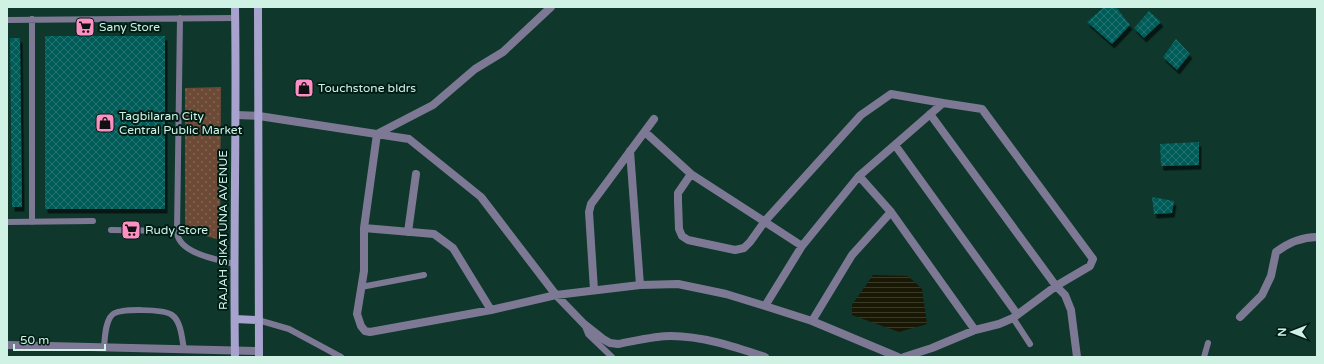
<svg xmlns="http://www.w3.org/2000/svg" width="1324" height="364" font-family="'Varela Round',sans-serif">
  <defs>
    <pattern id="grass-dots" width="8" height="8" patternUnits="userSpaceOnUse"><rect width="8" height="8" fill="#6d4a36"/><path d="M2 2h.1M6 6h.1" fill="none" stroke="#816553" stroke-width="1.8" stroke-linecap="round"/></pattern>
    <pattern id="water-rules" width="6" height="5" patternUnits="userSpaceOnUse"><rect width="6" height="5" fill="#181804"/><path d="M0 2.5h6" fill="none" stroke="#393a28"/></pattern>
    <pattern id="building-cross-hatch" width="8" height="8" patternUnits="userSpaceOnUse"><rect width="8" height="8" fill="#015b58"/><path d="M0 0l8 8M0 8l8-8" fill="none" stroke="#257370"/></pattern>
    <filter id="shadow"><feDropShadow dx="2.5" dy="4.5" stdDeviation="0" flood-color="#0009"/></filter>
  </defs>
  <rect width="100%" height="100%" fill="#0f372c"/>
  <path fill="url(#grass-dots)" d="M221,87L220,240L185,230V88Z"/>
  <path fill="url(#water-rules)" d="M873,275L908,276L922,289L927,324L899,332L852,315V305Z"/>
  <path fill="url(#building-cross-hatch)" filter="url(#shadow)" d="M1104,7H1116L1130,25L1112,44L1087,22Z
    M1149,11L1161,22L1144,38L1134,28Z
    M45,36H165V209H45Z
    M10,38H20L22,207H12Z
    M1176,39L1190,54L1177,70L1163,57Z
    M1199,142V165L1161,166L1160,144Z
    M1152,197L1174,201L1172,213L1154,214Z"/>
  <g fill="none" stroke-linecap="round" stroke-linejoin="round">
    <path stroke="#7d7994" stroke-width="6" d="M32,19V222
      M7,20L235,18
      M7,222L93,221
      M111,230L177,231C177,253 216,259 234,264
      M177,231L180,18
      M361,287L424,275
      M1013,318L1030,344
      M258,320L289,329L341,357
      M584,324L588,334L612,357
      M104,347C105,338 105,322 112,315C119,308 164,309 172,315C181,321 182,339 184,349
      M1204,357L1208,343"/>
    <path stroke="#7d7994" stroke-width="8" d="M551,7L503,52L475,69L433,105L377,134L364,228V271L357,314L361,326L365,331L370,332L491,310L556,295L640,285L678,284L726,294L765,306L802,246L859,176L943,103L982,109L1093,259L1090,266L1056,286L1013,318L999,324L975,330L932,348L904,357
      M930,114L1056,286L1065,295L1071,310L1077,357
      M236,115L259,116L409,139L481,197L556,295L584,324L603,339L610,343L618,344C635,341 654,336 671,336C703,336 735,347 765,357
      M645,132L691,174L802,246
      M895,145L1017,314
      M630,151L640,285
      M691,174L678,193V201L679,229L682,236L688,240L735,250L744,248L750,242L765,221L861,115L891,94L943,103
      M859,176L891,212L975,330
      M364,228L434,234L453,248L491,310
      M408,232L416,174
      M594,290L589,212L591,204L654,119
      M765,306L812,321L898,357
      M1240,317L1262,295L1271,276L1276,252C1288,243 1301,237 1317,237
      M812,321L852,255L891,212
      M7,345L259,351"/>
    <path stroke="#a8a3ce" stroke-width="8" d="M258,7L259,357
      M235,319L258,320
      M235,357C233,240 237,124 235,7"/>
  </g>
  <defs>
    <symbol id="supermarket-square" viewBox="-11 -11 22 22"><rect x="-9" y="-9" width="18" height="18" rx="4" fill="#fc8fc3" stroke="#001d15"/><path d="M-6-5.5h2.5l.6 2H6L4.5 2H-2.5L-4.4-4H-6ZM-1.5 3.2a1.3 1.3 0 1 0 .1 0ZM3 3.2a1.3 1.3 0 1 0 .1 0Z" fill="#111"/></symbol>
    <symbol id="shop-square" viewBox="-11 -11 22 22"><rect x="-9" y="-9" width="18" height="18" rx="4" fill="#fc8fc3" stroke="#001d15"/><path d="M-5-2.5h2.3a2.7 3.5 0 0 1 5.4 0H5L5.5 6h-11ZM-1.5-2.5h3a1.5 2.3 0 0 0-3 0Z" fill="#111"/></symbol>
  </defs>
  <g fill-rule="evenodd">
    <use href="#supermarket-square" x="74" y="16" width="22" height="22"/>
    <use href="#shop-square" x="293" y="77" width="22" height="22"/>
    <use href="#shop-square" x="94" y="112" width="22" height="22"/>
    <use href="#supermarket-square" x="120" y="219" width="22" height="22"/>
  </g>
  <g text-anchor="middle" stroke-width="4" stroke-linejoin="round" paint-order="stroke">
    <g font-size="12" fill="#cff2e5" stroke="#001d15" text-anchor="start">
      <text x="99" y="31">Sany Store</text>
      <text x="318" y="92">Touchstone bldrs</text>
      <text x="119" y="120">Tagbilaran City<tspan x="119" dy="14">Central Public Market</tspan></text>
      <text x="145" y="234">Rudy Store</text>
    </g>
    <g font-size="12" fill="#cff2e5" stroke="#001d15">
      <text transform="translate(223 230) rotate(-90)" y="4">RAJAH SIKATUNA AVENUE</text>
    </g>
  </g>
  <rect width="1324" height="364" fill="none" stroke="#cff2e5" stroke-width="16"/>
  <g transform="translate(1292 332) rotate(270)" stroke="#001d15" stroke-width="3" paint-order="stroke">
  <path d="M0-3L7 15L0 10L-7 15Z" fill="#cff2e5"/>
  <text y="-6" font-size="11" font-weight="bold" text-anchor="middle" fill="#cff2e5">N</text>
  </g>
  <path d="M14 344v6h91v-6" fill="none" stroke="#cff2e5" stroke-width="2"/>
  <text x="20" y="344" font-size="12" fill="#cff2e5" stroke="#001d15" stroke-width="3" paint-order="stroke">50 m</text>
</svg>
